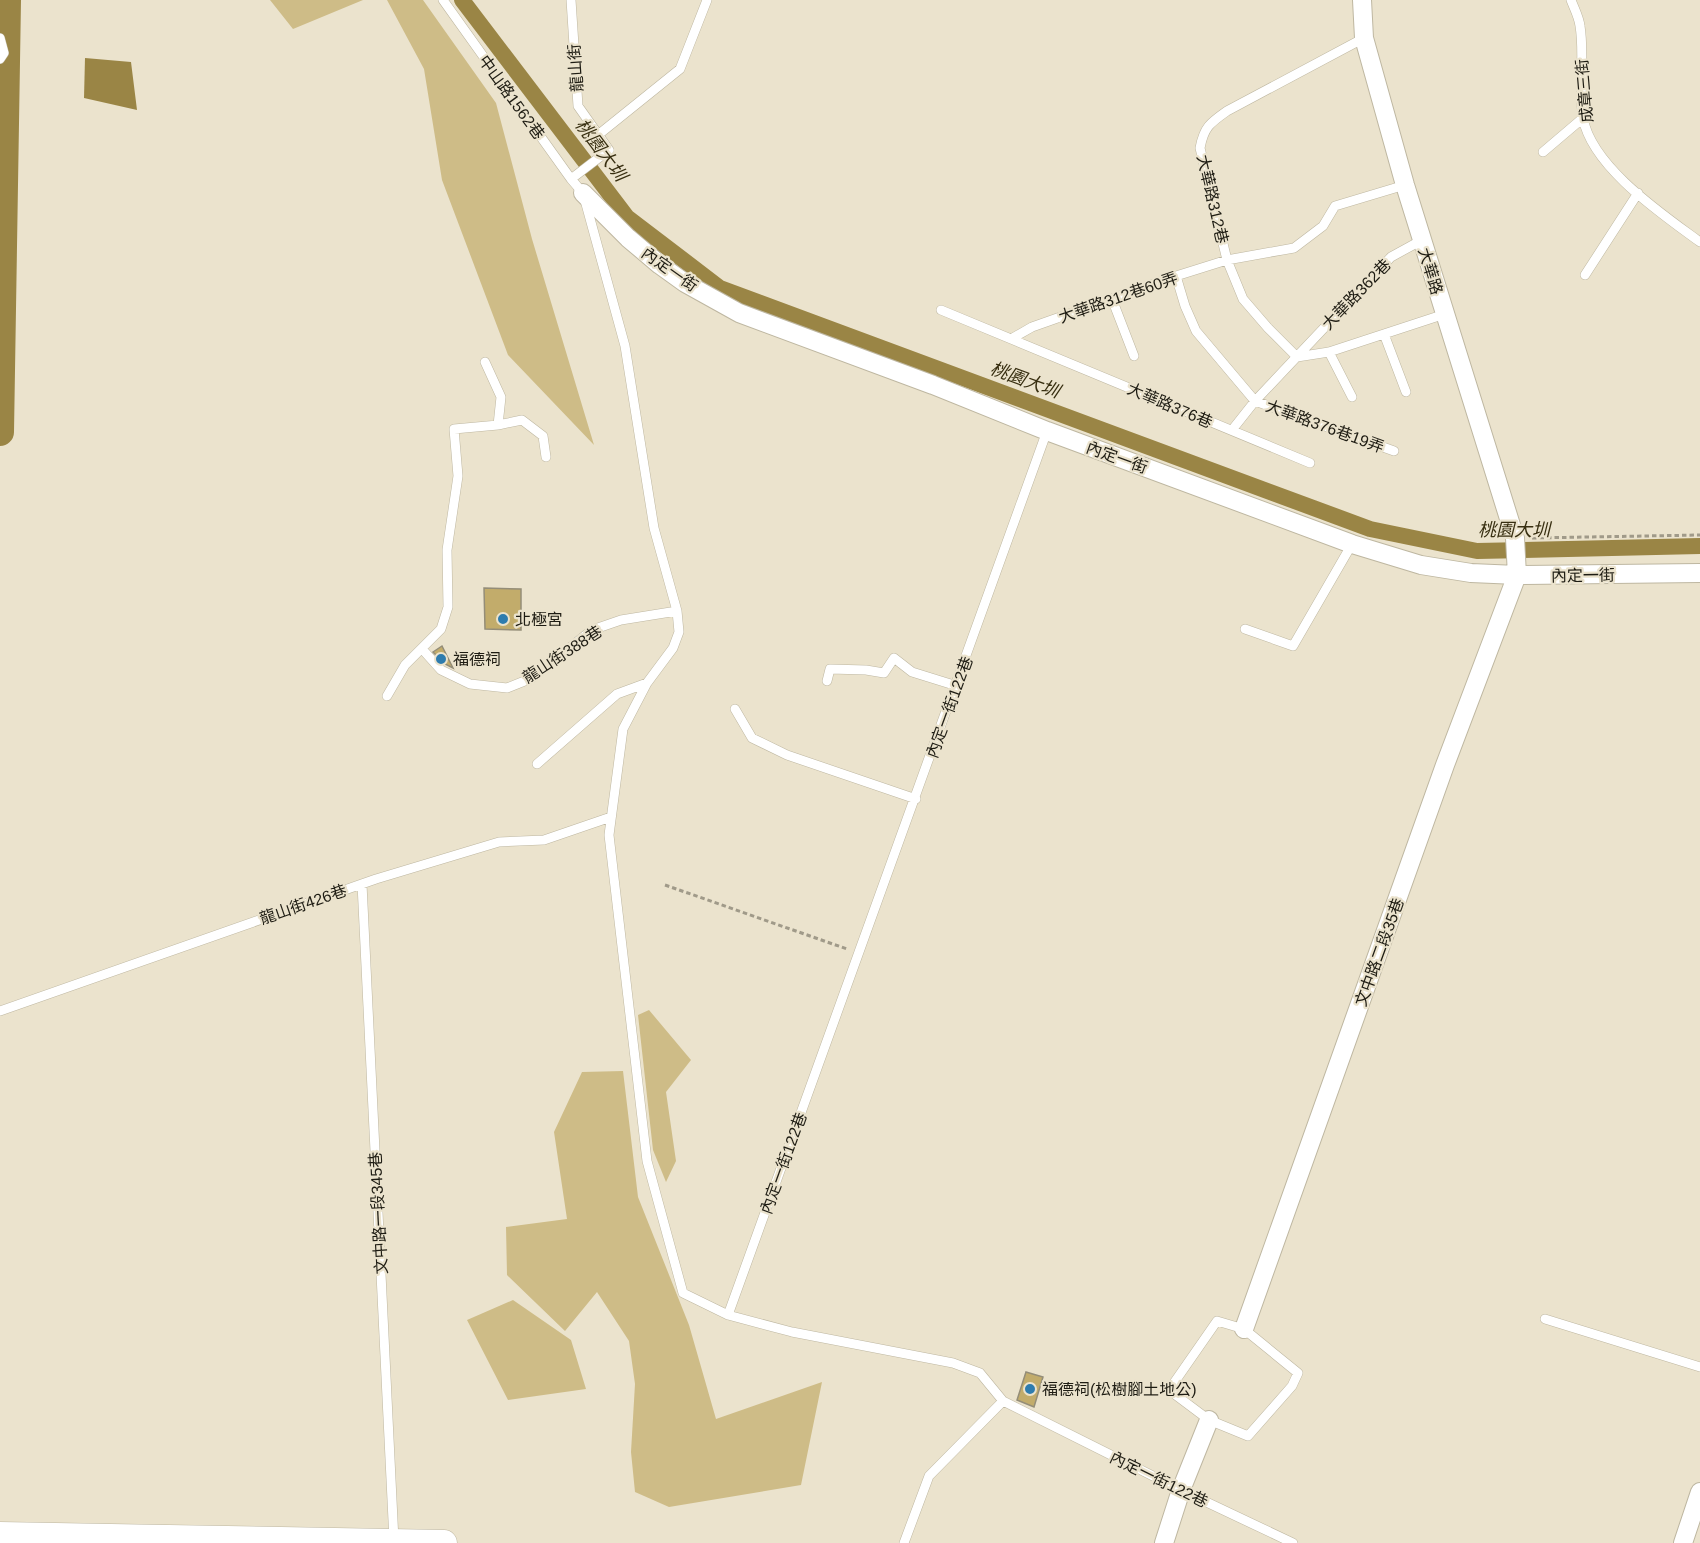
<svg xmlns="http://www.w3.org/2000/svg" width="1700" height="1543" font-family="Helvetica,'Noto Sans TC',sans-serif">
  <rect width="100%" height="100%" fill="#ebe3cd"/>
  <path fill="#cebc87" d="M270,0H363L293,29Z
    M387,0H423L496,103L532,239L594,445L508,355L442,180L424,69Z
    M649,1010L691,1060L666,1092L676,1161L666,1182L653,1150L638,1015Z
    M623,1071L638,1197L689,1325L716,1419L822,1382L801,1485L669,1507L635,1492L631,1452L635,1384L629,1341L597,1292L565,1331L507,1275L506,1227L567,1219L554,1132L582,1072Z
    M513,1300L571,1340L586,1389L508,1400L467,1320Z"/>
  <path fill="#9a8545" d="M85,58L131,62L137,110L84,98Z"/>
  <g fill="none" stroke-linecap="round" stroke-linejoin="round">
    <path stroke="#9a8545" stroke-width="16" d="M462,0L627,217L720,288L1370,529L1477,551L1700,546"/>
    <path stroke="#9a8545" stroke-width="28" d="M0,432L7,0"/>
  </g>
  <path fill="#c2ac6b" stroke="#948d78" stroke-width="1.5" d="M484,588L521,589V630L485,629Z
    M442,646L453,668L445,664L433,652Z
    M1026,1372L1043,1377L1034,1407L1017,1400Z"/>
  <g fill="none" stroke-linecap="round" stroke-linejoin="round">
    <defs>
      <path id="lane" d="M443,0L571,179L583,193L625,346L654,528L677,611L679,632L673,648L647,683L623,729L609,835L647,1161L683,1293L728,1315L792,1332L953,1363L980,1373L1003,1401L1181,1490L1293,1543
        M1571,0C1574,8 1579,17 1580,26C1585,56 1578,88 1583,118C1592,167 1662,214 1700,242
        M0,38L4,53L0,59
        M598,135L680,69L707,0
        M1543,152L1583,118
        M571,179L609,150L578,106L571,0
        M1585,275L1638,193
        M1176,276L1185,306L1196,331L1255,401L1394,451
        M1112,299L1134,356
        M941,310L1310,463
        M1384,334L1406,392
        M1011,339L1032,327L1176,276L1227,260L1294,248L1323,226L1335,206L1405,185
        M1329,352L1352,397
        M1297,357L1268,328L1243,299L1227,260L1200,148C1204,127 1210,123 1227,111L1364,38
        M1297,357L1329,352L1445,314
        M498,425L522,420L543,436L546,457
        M1232,430L1255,401L1391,257L1422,240
        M1245,629L1293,646L1352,544
        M423,650L441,670L470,684L507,688L532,678L592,630L621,620L677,611
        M827,681L830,669L866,670L884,673L894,658L912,672L957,686
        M387,696L405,665L441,629L448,607L447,550L458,476L454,429L498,425L501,397L485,362
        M735,709L752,738L787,755L916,799
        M537,764L617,694L647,683
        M362,884L394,1541
        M0,1011L376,879L499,842L544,840L611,817
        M728,1315L1047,431
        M1545,1319L1700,1367
        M1217,1321L1244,1329L1298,1373L1292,1386L1248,1436L1209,1420L1169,1390Z
        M904,1543L929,1476L1003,1401"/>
      <path id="street" d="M583,193L628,238L660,265L685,283L739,313L933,385L1047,431L1352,544L1421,565L1471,573L1517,575L1700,573
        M1244,1329L1445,765L1517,575L1515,538L1405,185L1364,38L1362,0
        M1164,1543L1181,1490L1209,1420
        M1683,1543L1700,1492"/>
      <path id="secondary" d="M0,1535L444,1543"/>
    </defs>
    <use href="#lane" stroke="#beb7a1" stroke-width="10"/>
    <use href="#street" stroke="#beb7a1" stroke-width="20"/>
    <use href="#secondary" stroke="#beb7a1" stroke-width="27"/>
    <path stroke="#a09a89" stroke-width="3" stroke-dasharray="4.5 3" stroke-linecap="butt" d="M1532,538L1700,535
      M665,885L847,949"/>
    <use href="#lane" stroke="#fff" stroke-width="9"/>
    <use href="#street" stroke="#fff" stroke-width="18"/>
    <use href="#secondary" stroke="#fff" stroke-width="26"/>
  </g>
  <g fill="#2e7cae" stroke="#ebe3cd" stroke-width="2">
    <circle cx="503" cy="619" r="6"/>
    <circle cx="441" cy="659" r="6"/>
    <circle cx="1030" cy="1389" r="6"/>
  </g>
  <g text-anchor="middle" stroke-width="4.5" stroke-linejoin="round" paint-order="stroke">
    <g font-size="16" fill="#1e1c13" stroke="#ebe3cd">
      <text transform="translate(575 68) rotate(-94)" y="6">龍山街</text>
      <text transform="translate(1584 91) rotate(-95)" y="6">成章三街</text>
      <text transform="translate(512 97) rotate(54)" y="6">中山路1562巷</text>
      <text transform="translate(1213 199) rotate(77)" y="6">大華路312巷</text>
      <text transform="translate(670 269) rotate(35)" y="6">內定一街</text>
      <text transform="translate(1431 271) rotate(73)" y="6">大華路</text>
      <text transform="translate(1356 294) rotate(-46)" y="6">大華路362巷</text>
      <text transform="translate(1118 297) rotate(-19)" y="6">大華路312巷60弄</text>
      <text transform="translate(1170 405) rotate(23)" y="6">大華路376巷</text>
      <text transform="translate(1325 426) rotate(20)" y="6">大華路376巷19弄</text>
      <text transform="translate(1117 457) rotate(20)" y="6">內定一街</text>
      <text transform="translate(1583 575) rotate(-1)" y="6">內定一街</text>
      <text transform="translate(562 654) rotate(-33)" y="6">龍山街388巷</text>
      <text transform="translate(949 707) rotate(-70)" y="6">內定一街122巷</text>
      <text transform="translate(303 904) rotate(-19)" y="6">龍山街426巷</text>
      <text transform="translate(1379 952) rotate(-70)" y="6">文中路二段35巷</text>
      <text transform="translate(783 1163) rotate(-70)" y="6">內定一街122巷</text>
      <text transform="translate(378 1213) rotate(-93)" y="6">文中路一段345巷</text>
      <text transform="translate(1159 1479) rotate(26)" y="6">內定一街122巷</text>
    </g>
    <g font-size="16" fill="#1e1c13" stroke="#ebe3cd" text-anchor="start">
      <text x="515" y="625">北極宮</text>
      <text x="453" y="665">福德祠</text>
      <text x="1042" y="1395">福德祠(松樹腳土地公)</text>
    </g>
    <g font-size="18" font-style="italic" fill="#382f11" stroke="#ebe3cd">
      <text transform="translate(601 150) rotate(53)" y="6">桃園大圳</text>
      <text transform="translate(1025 380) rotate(20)" y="6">桃園大圳</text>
      <text x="1514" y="536">桃園大圳</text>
    </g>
  </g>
</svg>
